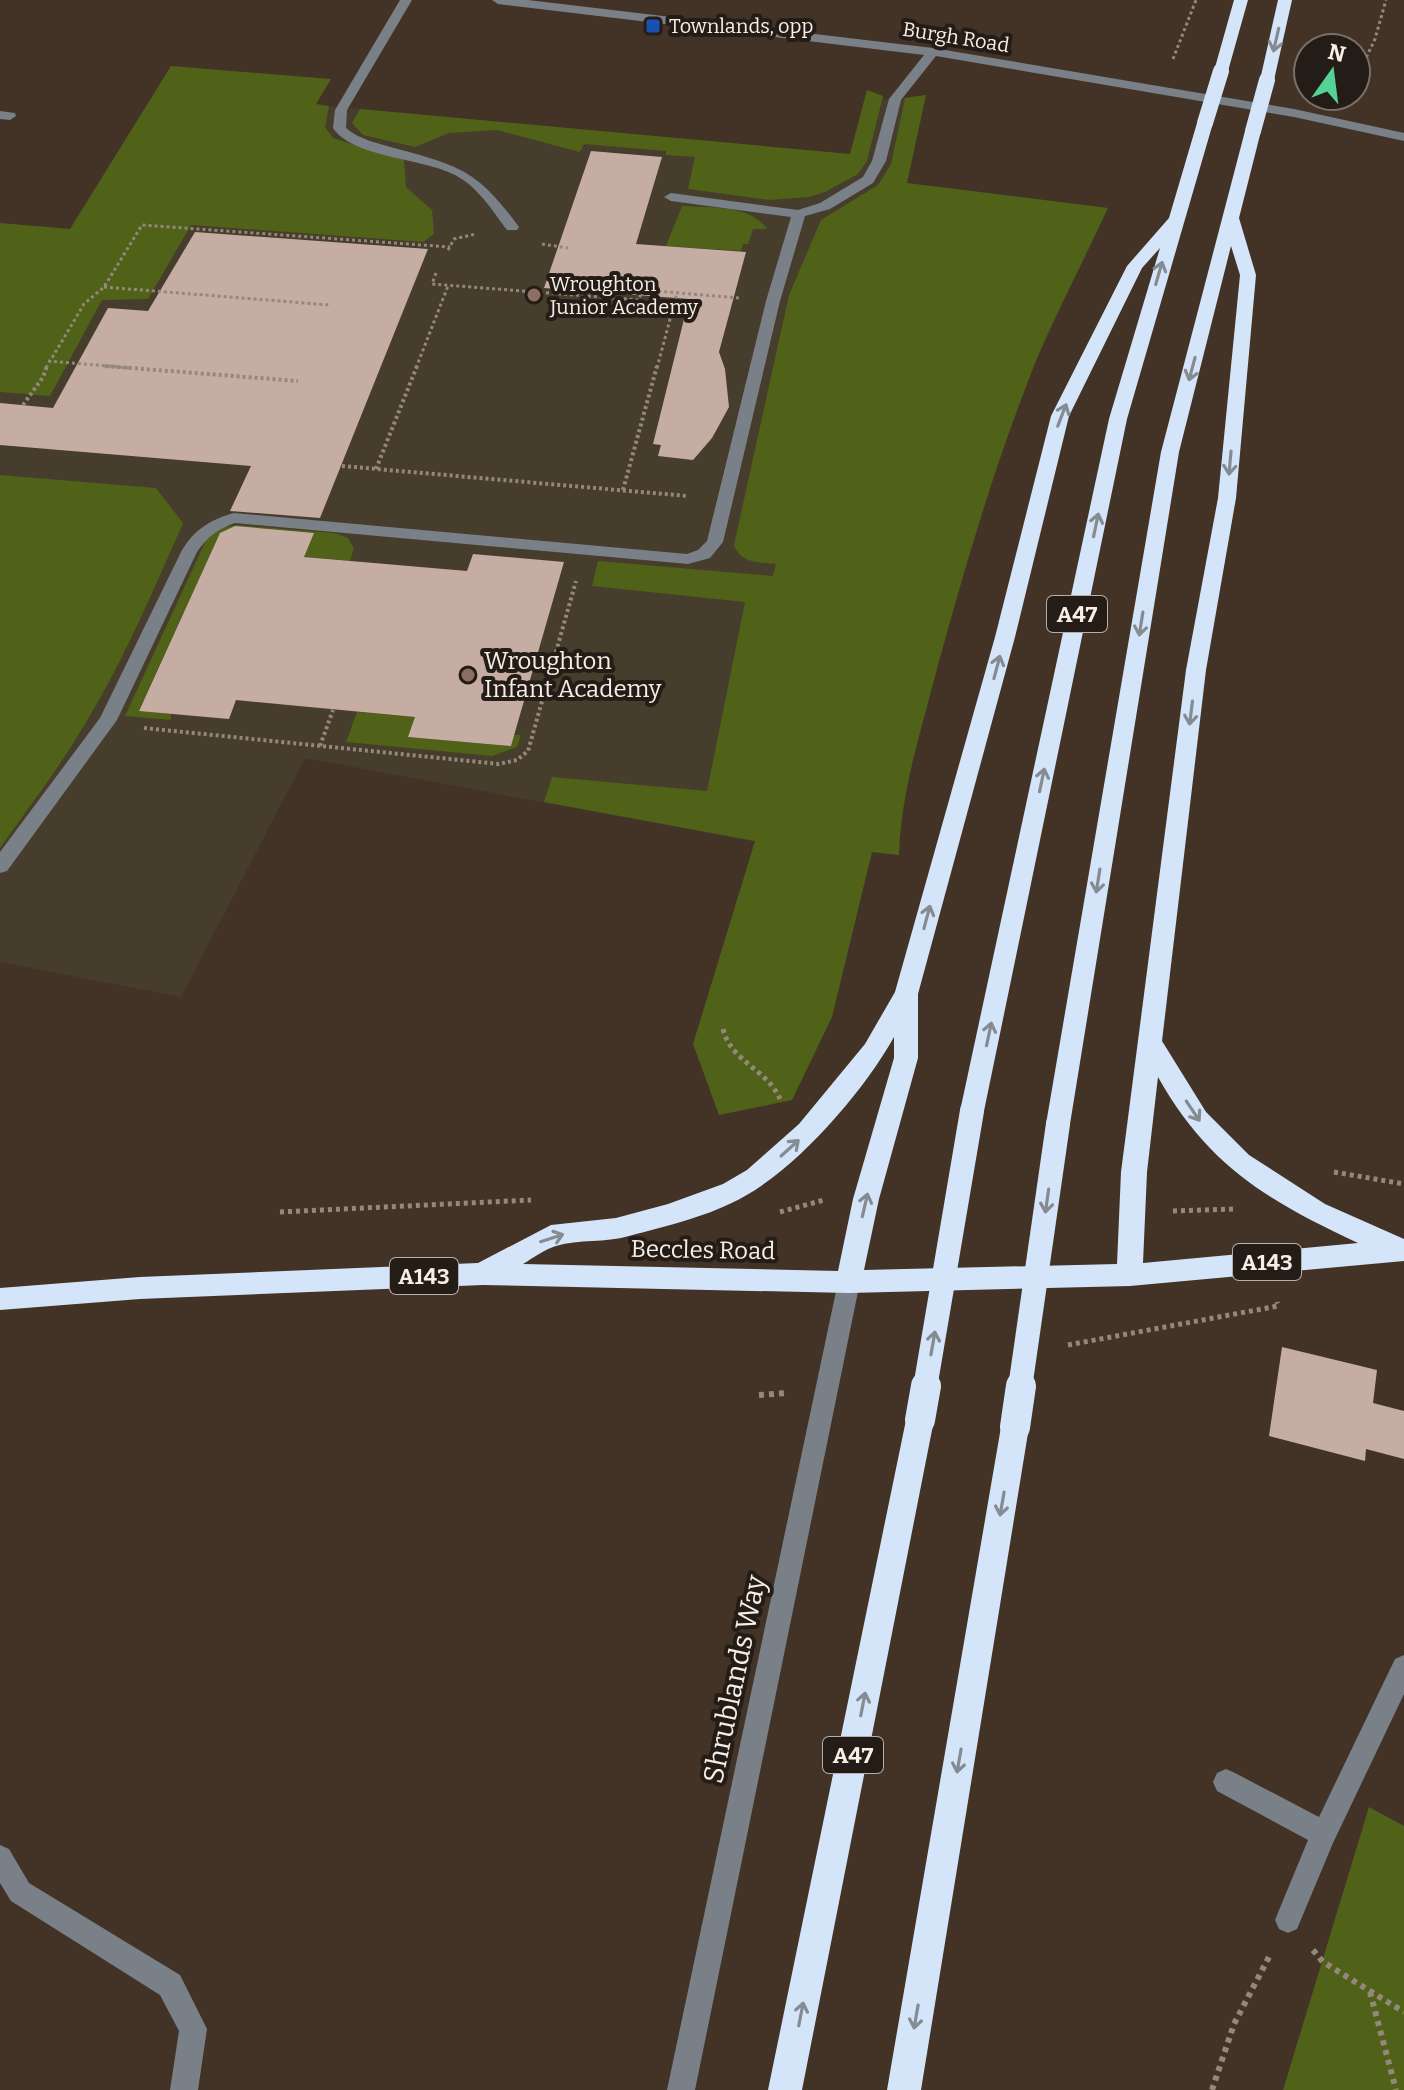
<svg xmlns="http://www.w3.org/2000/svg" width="1404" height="2090" font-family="Bitter,serif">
  <rect width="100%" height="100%" fill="#433326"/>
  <path fill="#473d2c" d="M171,66L331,79L316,105L850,154L867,90L883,96L885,100L926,95L907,183L1108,208L1036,361L997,466L958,592L910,769L900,824L899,855L873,851L870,863L305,758L181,997L0,962V223L70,229Z"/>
  <path fill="#506118" d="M171,66L331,79L316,104L329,106L325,127L333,138L404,160L406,187L432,210L434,234L423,242L191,225L148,299L102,300L50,396L0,392V223L70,229Z
    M867,90L883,96L867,161L858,174L825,192L809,197L769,200L688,189L695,157L666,155V151L584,144L580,152L497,130L449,133L415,147L363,135L352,123L360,109L850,154Z
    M926,95L907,183L1108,208C1084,260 1057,310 1035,363C996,461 966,563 938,665C922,728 901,790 899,855L872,852L832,1017L792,1100L719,1115L693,1044L755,841L544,802L552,777L707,791L745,602L592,586L598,561L773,576L776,564C759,562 741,564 734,545L789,295L821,220L878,185L891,164L905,98Z
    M682,206C709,208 750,204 767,229H753L748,244H743L741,251L666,246Z
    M0,475L156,488L183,523C151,596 120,669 77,737C54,775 26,811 0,848Z
    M236,525L334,533L348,538L354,548L350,561L298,556L220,533L139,710L171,714V720L125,716L206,540L221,528Z
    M357,712L415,717L409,737L511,746L514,735H521L517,747L492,756L346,742Z
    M1369,1807L1404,1826V2090H1283Z"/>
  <path fill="#c5ada3" d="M591,151L662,157L636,244L746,252L719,352L725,369L729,407L712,438L693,460L658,456L661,445L653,444L689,299L544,288Z
    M195,232L428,249L320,518L230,511L251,466L0,445V403L53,408L108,308L148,311Z
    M235,526L314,533L304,557L467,571L473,554L564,562L511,746L408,737L415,717L236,700L229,719L139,711L220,533Z
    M1282,1347L1377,1370L1373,1403L1404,1411V1459L1366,1449L1365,1461L1269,1436Z"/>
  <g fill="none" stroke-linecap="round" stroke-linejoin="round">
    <path stroke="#94877b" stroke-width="3" stroke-dasharray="3 3" stroke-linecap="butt" d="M1173,59L1196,0
      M1356,79L1375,39L1386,0
      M542,244L568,248
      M448,250L454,239L476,234
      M436,273L432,284L639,300L642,290L740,298
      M104,287L330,305
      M48,361L130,368
      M46,368L84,304L104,287L142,225L450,247
      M416,368L448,286
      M657,368L677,293"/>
    <path stroke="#94877b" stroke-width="4" stroke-dasharray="3 3" stroke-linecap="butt" d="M105,366L298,381
      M23,405L43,377L47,366
      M342,466L687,496
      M376,469L417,366
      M623,490L657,366
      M144,728L499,764L517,760L528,751L576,581
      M320,746L333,710"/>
    <path stroke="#94877b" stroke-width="5" stroke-dasharray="4 4" stroke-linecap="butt" d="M723,1029C731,1062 767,1069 780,1099
      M1334,1172L1404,1184
      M1173,1211L1235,1209
      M280,1212L531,1200
      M780,1212L824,1200
      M1068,1345L1278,1306L1277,1302"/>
    <path stroke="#94877b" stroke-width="6" stroke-dasharray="5 5" stroke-linecap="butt" d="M759,1395L786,1393
      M1313,1950L1323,1962L1404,2012
      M1370,1992L1396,2090
      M1212,2090L1234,2024L1270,1955"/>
    <path fill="#798088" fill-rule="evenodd" d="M400,0H412L347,110L346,128C360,140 380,144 398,149C461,166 479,172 519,227L517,230H507C492,210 478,187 455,175C423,158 353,158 333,128L335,110Z
      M492,0H528L933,48L1294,109L1404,133V141L1294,117L936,56L901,100L886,161L873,183L830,209L805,216L780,301L723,542L710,558L688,564L235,523C218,529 207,537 197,552L117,720L7,871L0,873V852L100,718L181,552C194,530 209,520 234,513L687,554L698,550L707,541L766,301L791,217L671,201L664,197L671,193L798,210L820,203L863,177L872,161L889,99L924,55L498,4Z
      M0,111L15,113L16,116L10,120L0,119Z
      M849,1273L857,1275L860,1282L695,2090H667L838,1282L841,1275Z
      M1404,1655V1694L1333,1843L1297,1929L1288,1933L1279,1929L1275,1920L1308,1840L1217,1791L1213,1782L1217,1773L1226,1769L1235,1773L1319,1817L1395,1659Z
      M0,1845L9,1849L29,1883L180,1975L207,2029L198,2090H170L179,2031L160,1995L11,1901L0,1883Z"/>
    <path fill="#d5e5f9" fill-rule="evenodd" d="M1234,0H1248L1228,71L1221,75L1214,71Z
      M1278,0H1292L1274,80L1267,84L1260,80Z
      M1205,118L1213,123L1127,419L984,1111L981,1118L972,1121L963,1118L960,1111L1109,419L1160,248L1142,268L1069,416L1015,637L918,994V1058L879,1199L864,1270L1117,1264L1121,1172L1186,670L1218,498L1240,275L1231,246L1179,452L1070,1124L1067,1131L1058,1134L1049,1131L1046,1124L1161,452L1245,131L1253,126L1261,131L1239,218L1256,275L1236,498L1206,670L1162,1041L1206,1112L1249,1155L1325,1204L1404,1239V1261L1130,1286L849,1293L483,1285L140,1299L0,1310V1288L140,1277L478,1263L551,1225L616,1218L668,1204L723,1184L747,1170L799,1124L865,1044L895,992L995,637L1051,416L1127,266L1169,218L1197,123ZM894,1037V1058L853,1199L838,1271L523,1264C533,1258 545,1249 556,1246C579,1239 605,1243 629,1236C667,1226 710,1216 745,1196C799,1166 864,1091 894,1037ZM1158,1077C1208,1166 1268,1201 1358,1243L1143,1263L1147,1172Z
      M920,1408L930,1411L934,1420L802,2090H768L906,1420L910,1411Z
      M1015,1415L1025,1418L1029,1427L921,2090H887L1001,1427L1005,1418Z"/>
    <path stroke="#d5e5f9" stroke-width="16" d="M1205,123L1221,71
      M1253,131L1267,80"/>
    <path stroke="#d5e5f9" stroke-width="24" d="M925,1388L972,1111
      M1020,1388L1058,1124"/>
    <path stroke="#d5e5f9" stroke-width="30" d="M920,1420L926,1386
      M1015,1427L1021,1386"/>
  </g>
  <defs><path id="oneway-shaft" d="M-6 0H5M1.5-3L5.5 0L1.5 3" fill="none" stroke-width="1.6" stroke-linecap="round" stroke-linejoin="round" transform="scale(2)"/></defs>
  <g stroke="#858b93">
    <use href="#oneway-shaft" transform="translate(1276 40) rotate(103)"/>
    <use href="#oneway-shaft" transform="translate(1159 273) rotate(-74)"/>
    <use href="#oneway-shaft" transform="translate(1192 369) rotate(105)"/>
    <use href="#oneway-shaft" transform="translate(1062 415) rotate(-69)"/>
    <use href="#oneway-shaft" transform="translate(1230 463) rotate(95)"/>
    <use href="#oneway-shaft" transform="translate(1096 525) rotate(-78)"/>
    <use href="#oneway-shaft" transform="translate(1141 624) rotate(99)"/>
    <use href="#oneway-shaft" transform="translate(997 667) rotate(-75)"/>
    <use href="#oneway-shaft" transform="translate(1191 713) rotate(97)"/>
    <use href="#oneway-shaft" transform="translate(1042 780) rotate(-78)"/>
    <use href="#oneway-shaft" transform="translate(1098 881) rotate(99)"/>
    <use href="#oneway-shaft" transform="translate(927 917) rotate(-75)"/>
    <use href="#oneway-shaft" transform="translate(989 1034) rotate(-78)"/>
    <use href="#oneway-shaft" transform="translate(1193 1111) rotate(56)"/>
    <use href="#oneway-shaft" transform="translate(790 1148) rotate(-42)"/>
    <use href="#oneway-shaft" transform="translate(1047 1201) rotate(98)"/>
    <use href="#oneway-shaft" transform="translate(865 1205) rotate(-77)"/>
    <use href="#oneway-shaft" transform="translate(552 1238) rotate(-18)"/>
    <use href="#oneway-shaft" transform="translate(933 1343) rotate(-80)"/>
    <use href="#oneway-shaft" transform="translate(1002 1504) rotate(100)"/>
    <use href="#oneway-shaft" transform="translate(863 1704) rotate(-79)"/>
    <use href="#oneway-shaft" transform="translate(959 1761) rotate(100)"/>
    <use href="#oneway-shaft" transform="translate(801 2014) rotate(-79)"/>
    <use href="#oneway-shaft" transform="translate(916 2017) rotate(100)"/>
  </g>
  <rect fill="#1a4fb4" stroke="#241c16" stroke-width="3" x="645" y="18" width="16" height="16" rx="4"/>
  <g fill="#8d6e63" stroke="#241c16" stroke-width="3">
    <circle cx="534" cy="295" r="8"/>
    <circle cx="468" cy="675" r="8"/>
  </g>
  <g text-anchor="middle" stroke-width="8" stroke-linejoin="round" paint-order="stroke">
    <g font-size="20" fill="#f8eee5" stroke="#241c16" text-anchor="start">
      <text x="669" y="33">Townlands, opp</text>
      <text x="550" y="291">Wroughton<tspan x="550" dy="23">Junior Academy</tspan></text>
    </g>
    <g font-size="20" fill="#f8eee5" stroke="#241c16">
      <text transform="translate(956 37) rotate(9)" y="7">Burgh Road</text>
    </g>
    <g fill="#241c16" stroke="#b8afa7" stroke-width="2">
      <rect x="1047" y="596" width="60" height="36" rx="6"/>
      <rect x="1233" y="1244" width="68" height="36" rx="6"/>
      <rect x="390" y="1258" width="68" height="36" rx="6"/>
      <rect x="823" y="1737" width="60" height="36" rx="6"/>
    </g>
    <g font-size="22" font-weight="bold" fill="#f8eee5">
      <text x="1077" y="622">A47</text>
      <text x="1267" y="1270">A143</text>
      <text x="424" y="1284">A143</text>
      <text x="853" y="1763">A47</text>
    </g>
    <g font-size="24" fill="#f8eee5" stroke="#241c16" text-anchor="start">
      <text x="484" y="669">Wroughton<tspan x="484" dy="28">Infant Academy</tspan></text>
    </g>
    <g font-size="24" fill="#f8eee5" stroke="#241c16">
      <text transform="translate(703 1250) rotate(1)" y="8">Beccles Road</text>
    </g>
    <g font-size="28" fill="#f8eee5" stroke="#241c16">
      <text transform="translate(734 1679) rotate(-78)" y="10">Shrublands Way</text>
    </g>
  </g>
  <g transform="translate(1332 72) rotate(14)"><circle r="38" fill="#241c16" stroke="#797069" stroke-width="2"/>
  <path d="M0-6L14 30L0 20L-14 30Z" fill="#53d396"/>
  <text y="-12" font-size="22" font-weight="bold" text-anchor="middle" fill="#f8eee5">N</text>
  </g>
</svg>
